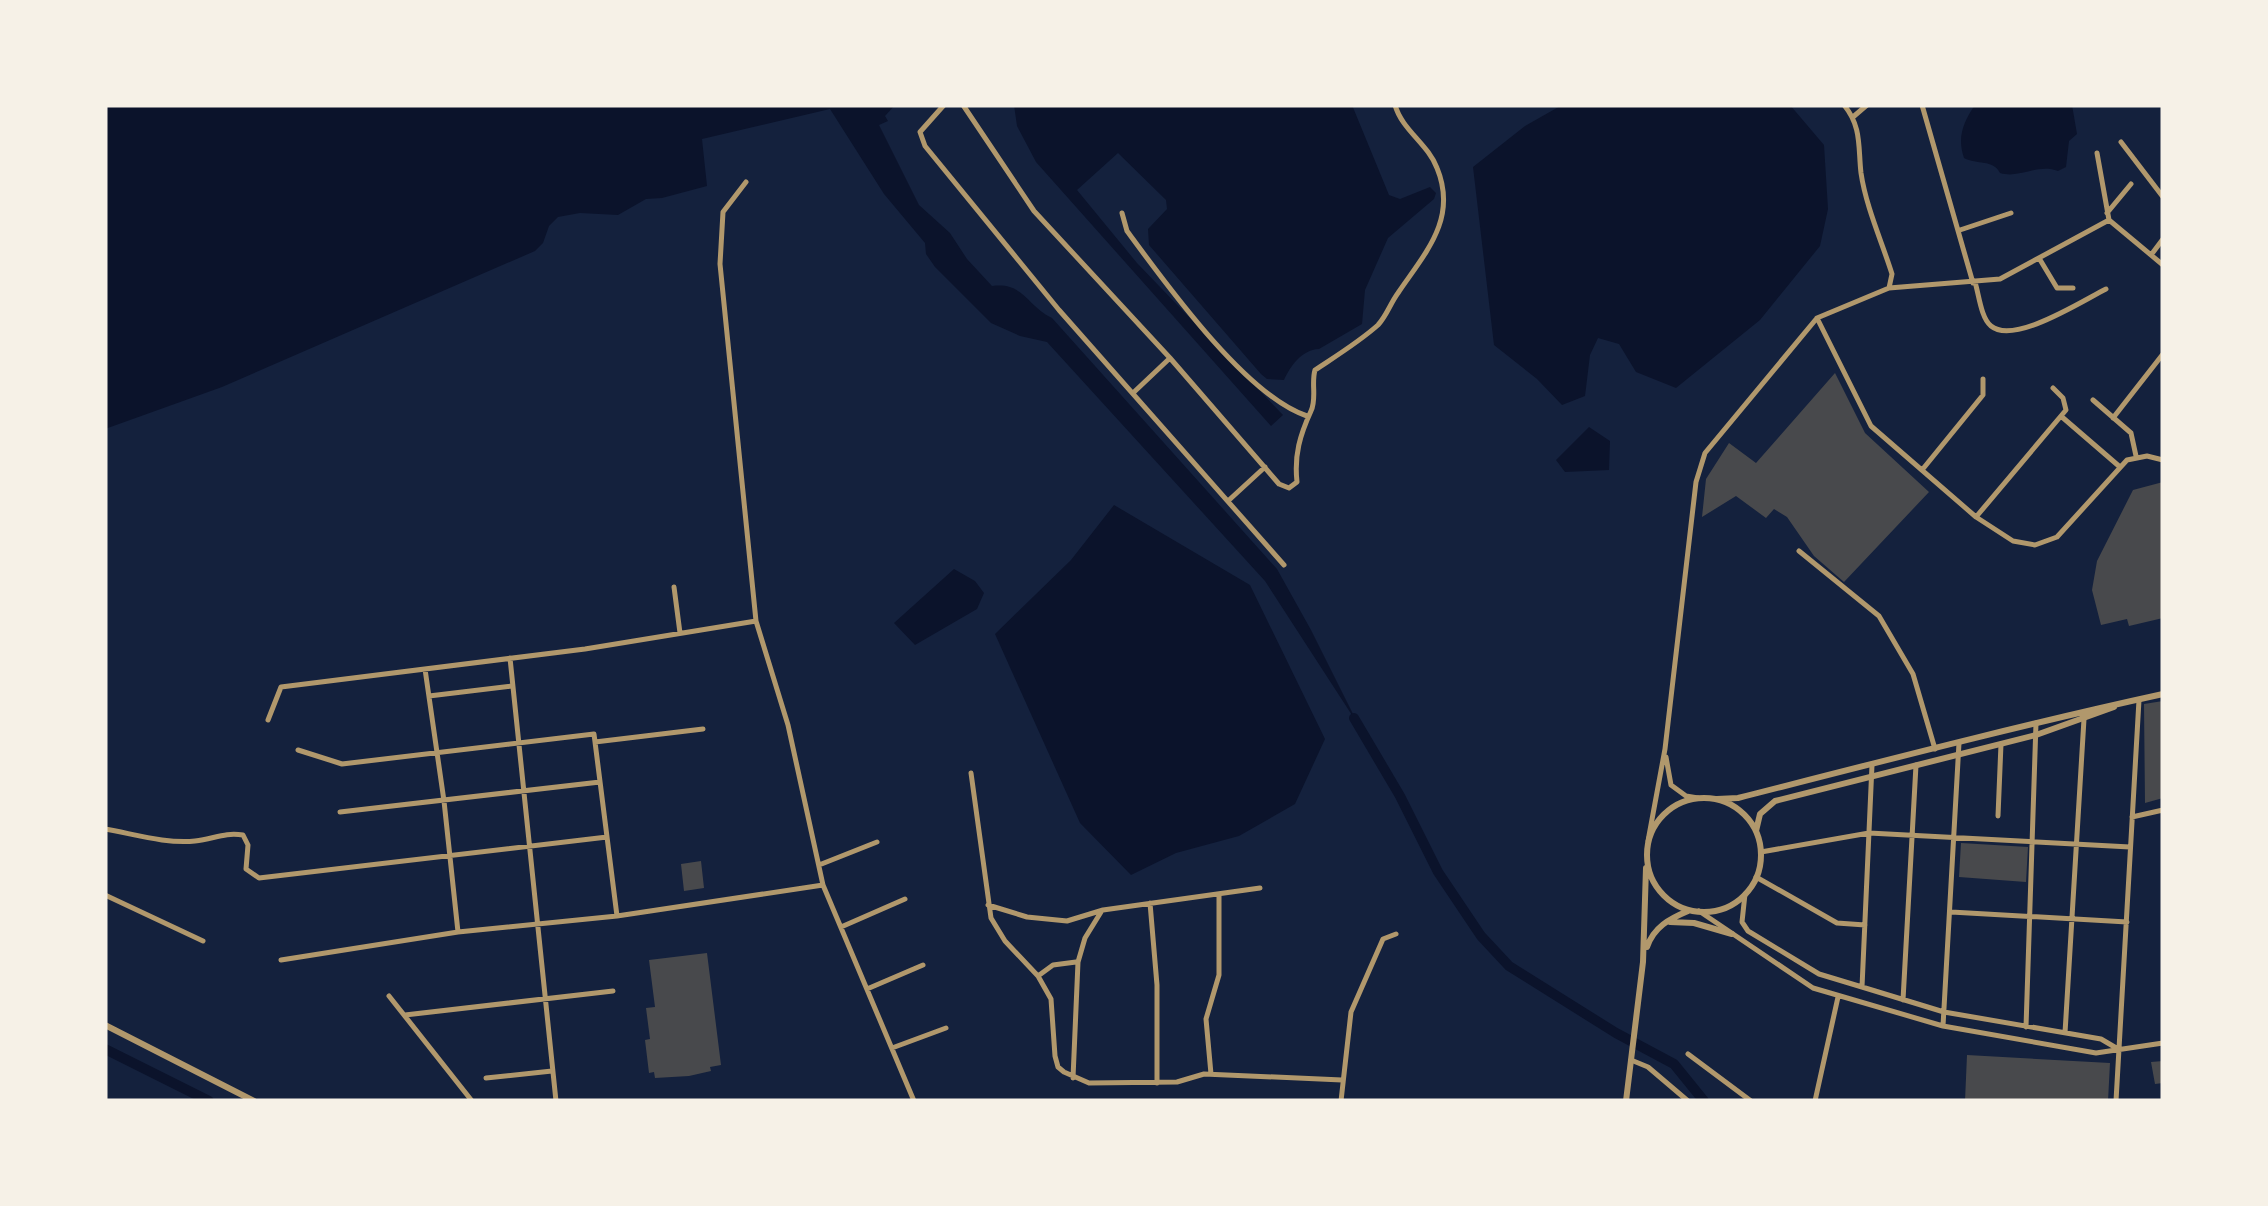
<svg xmlns="http://www.w3.org/2000/svg" width="2268" height="1206" font-family="'Nunito Sans',sans-serif">
  <rect width="100%" height="100%" fill="#14213d"/>
  <path fill="#0b132b" d="M105,105H895L885,116L888,121L879,125L919,205L950,233L967,259L992,286C1024,282 1026,305 1052,318L1277,569L1311,630L1359,726L1265,581L1047,342L1020,336L991,323L935,267L926,254L925,243L884,194L830,109L702,139L707,186L662,198L646,199L618,215L580,213L558,217L549,226L543,243L535,251L222,387L105,429Z
    M1014,105H1352L1389,195L1400,199L1430,187L1436,193L1434,199L1388,238L1365,290L1362,324L1319,349C1301,350 1290,367 1284,380L1267,379L1261,374L1149,245L1148,229L1167,209L1166,200L1118,153L1077,190L1137,263L1283,415L1271,426L1036,162L1017,126Z
    M1562,105H1790L1824,145L1828,209L1820,246L1760,320L1676,388L1636,372L1619,344L1598,338L1590,355L1585,396L1562,405L1537,379L1494,345L1473,167L1525,126Z
    M1975,105H2072L2077,134L2069,141L2066,167L2058,171C2037,163 2021,179 2000,173C1993,159 1977,165 1964,158C1957,138 1963,122 1975,105Z
    M1589,427L1610,441L1609,470L1565,472L1556,460Z
    M1114,505L1250,585L1325,739L1295,804L1239,836L1176,853L1131,875L1080,823L995,634L1071,560Z
    M954,569L975,581L984,593L977,609L915,645L894,623Z"/>
  <g fill="none" stroke-linecap="round" stroke-linejoin="round">
    <path stroke="#0b132b" stroke-width="10" d="M1354,718L1400,796L1438,872L1481,936L1509,966L1616,1033L1674,1064L1704,1101
      M105,1049L209,1101"/>
  </g>
  <path fill="#48494c" d="M1835,373L1865,433L1929,492L1844,582L1814,556L1787,517L1774,509L1766,518L1736,496L1702,517L1706,479L1729,443L1756,463Z
    M2163,482V618L2129,626L2127,619L2101,625L2092,590L2097,561L2133,490Z
    M2163,701V798L2145,803L2144,704Z
    M1961,843L2028,847L2026,882L1959,877Z
    M701,861L704,888L684,891L681,864Z
    M707,953L721,1065L710,1067L711,1071L689,1076L655,1078L654,1072L649,1073L645,1040L650,1039L646,1008L655,1007L649,960Z
    M1967,1055L2110,1063L2108,1101H1965Z
    M2163,1061V1083L2155,1084L2151,1062Z"/>
  <g fill="none" stroke-linecap="round" stroke-linejoin="round">
    <path stroke="#b1986c" stroke-width="5" d="M944,105L920,132L925,146L1059,310L1284,565
      M963,105L1034,211L1170,358L1279,484L1289,488L1297,482C1294,455 1300,435 1311,411C1317,399 1311,383 1315,370C1336,356 1359,342 1378,325C1387,315 1390,304 1398,293C1425,253 1458,219 1437,168C1428,144 1402,130 1395,105
      M1922,105L1973,283
      M1853,117L1867,105
      M2121,142L2163,197
      M2097,153L2109,220L2163,265
      M746,182L723,212L720,264L756,621L788,725L823,885L914,1101
      M1122,213L1127,231C1166,284 1246,396 1307,416
      M2107,213L2131,184
      M1960,230L2011,213
      M2151,255L2163,239
      M2039,258L2057,288H2073
      M1975,282C1979,295 1981,318 1991,326C2014,345 2082,301 2106,289
      M1889,288L2000,279L2109,220
      M1817,318L1871,426L1976,517L2013,541L2035,545L2057,537L2127,460L2147,456L2163,460
      M1133,393L1170,358
      M2093,400L2131,433L2136,456
      M2062,417L2120,467
      M2113,418L2163,354
      M1922,470L1983,395V379
      M1228,501L1265,467
      M1976,517L2066,410L2063,398L2053,388
      M1799,551L1879,616L1913,674L1935,749
      M674,587L680,633
      M510,658L556,1101
      M425,669L444,801L458,932
      M429,696L512,686
      M268,720L281,687L585,649L756,621
      M595,742L703,729
      M298,750L342,764L594,734L617,916
      M1666,757L1671,785L1686,796L1698,798
      M971,773L991,918L1005,941L1038,976L1051,999L1055,1056L1058,1067L1064,1072L1089,1083L1177,1082L1204,1074L1342,1080
      M340,812L600,782
      M1998,816L2001,744
      M2132,817L2163,810
      M105,829C134,834 166,844 195,841C214,839 224,832 243,835L248,845L246,869L259,878L607,837
      M1648,841L1665,749L1696,482L1705,453L1817,318L1889,288L1892,274C1882,242 1866,207 1861,173C1858,147 1862,127 1844,105
      M1761,852L1869,833L2130,847
      M819,865L877,842
      M1756,877L1837,923L1865,925
      M1745,894L1742,922L1748,931L1819,974L1862,987L1944,1012L2101,1039L2118,1049
      M105,895L203,941
      M1150,903L1157,985V1083
      M988,905L1027,917L1067,921L1103,910L1260,888
      M1699,911L1813,988L1943,1026L2096,1053L2163,1043
      M1951,912L2127,922
      M841,927L905,899
      M281,960L458,932L617,916L823,885
      M1038,976L1053,965L1076,962
      M1862,987L1872,765
      M867,989L923,965
      M389,996L472,1101
      M1903,1000L1916,765
      M405,1015L613,991
      M1943,1026L1959,743
      M2026,1027L2036,723
      M2065,1033L2084,719
      M892,1048L946,1028
      M1688,1054L1751,1101
      M1631,1060L1648,1067L1688,1101
      M1211,1074L1206,1019L1219,975V894
      M486,1078L552,1071
      M1073,1078L1078,962L1085,938L1101,912
      M1341,1101L1351,1012L1383,939L1396,934
      M1815,1101L1838,997
      M2116,1101L2139,700"/>
    <path stroke="#b1986c" stroke-width="6" d="M1647 855a57 57 0 1 1 114 0a57 57 0 1 1-114 0Z
      M1717,799L1738,798C1879,762 2021,725 2163,694
      M1756,831L1760,814L1775,801L2036,735L2114,707
      M1670,922L1694,923L1732,934
      M1647,947C1654,927 1669,919 1688,911
      M105,1025L254,1101
      M1626,1101L1643,962L1646,868"/>
  </g>
  <rect width="2268" height="1206" fill="none" stroke="#f6f1e7" stroke-width="215"/>
</svg>
